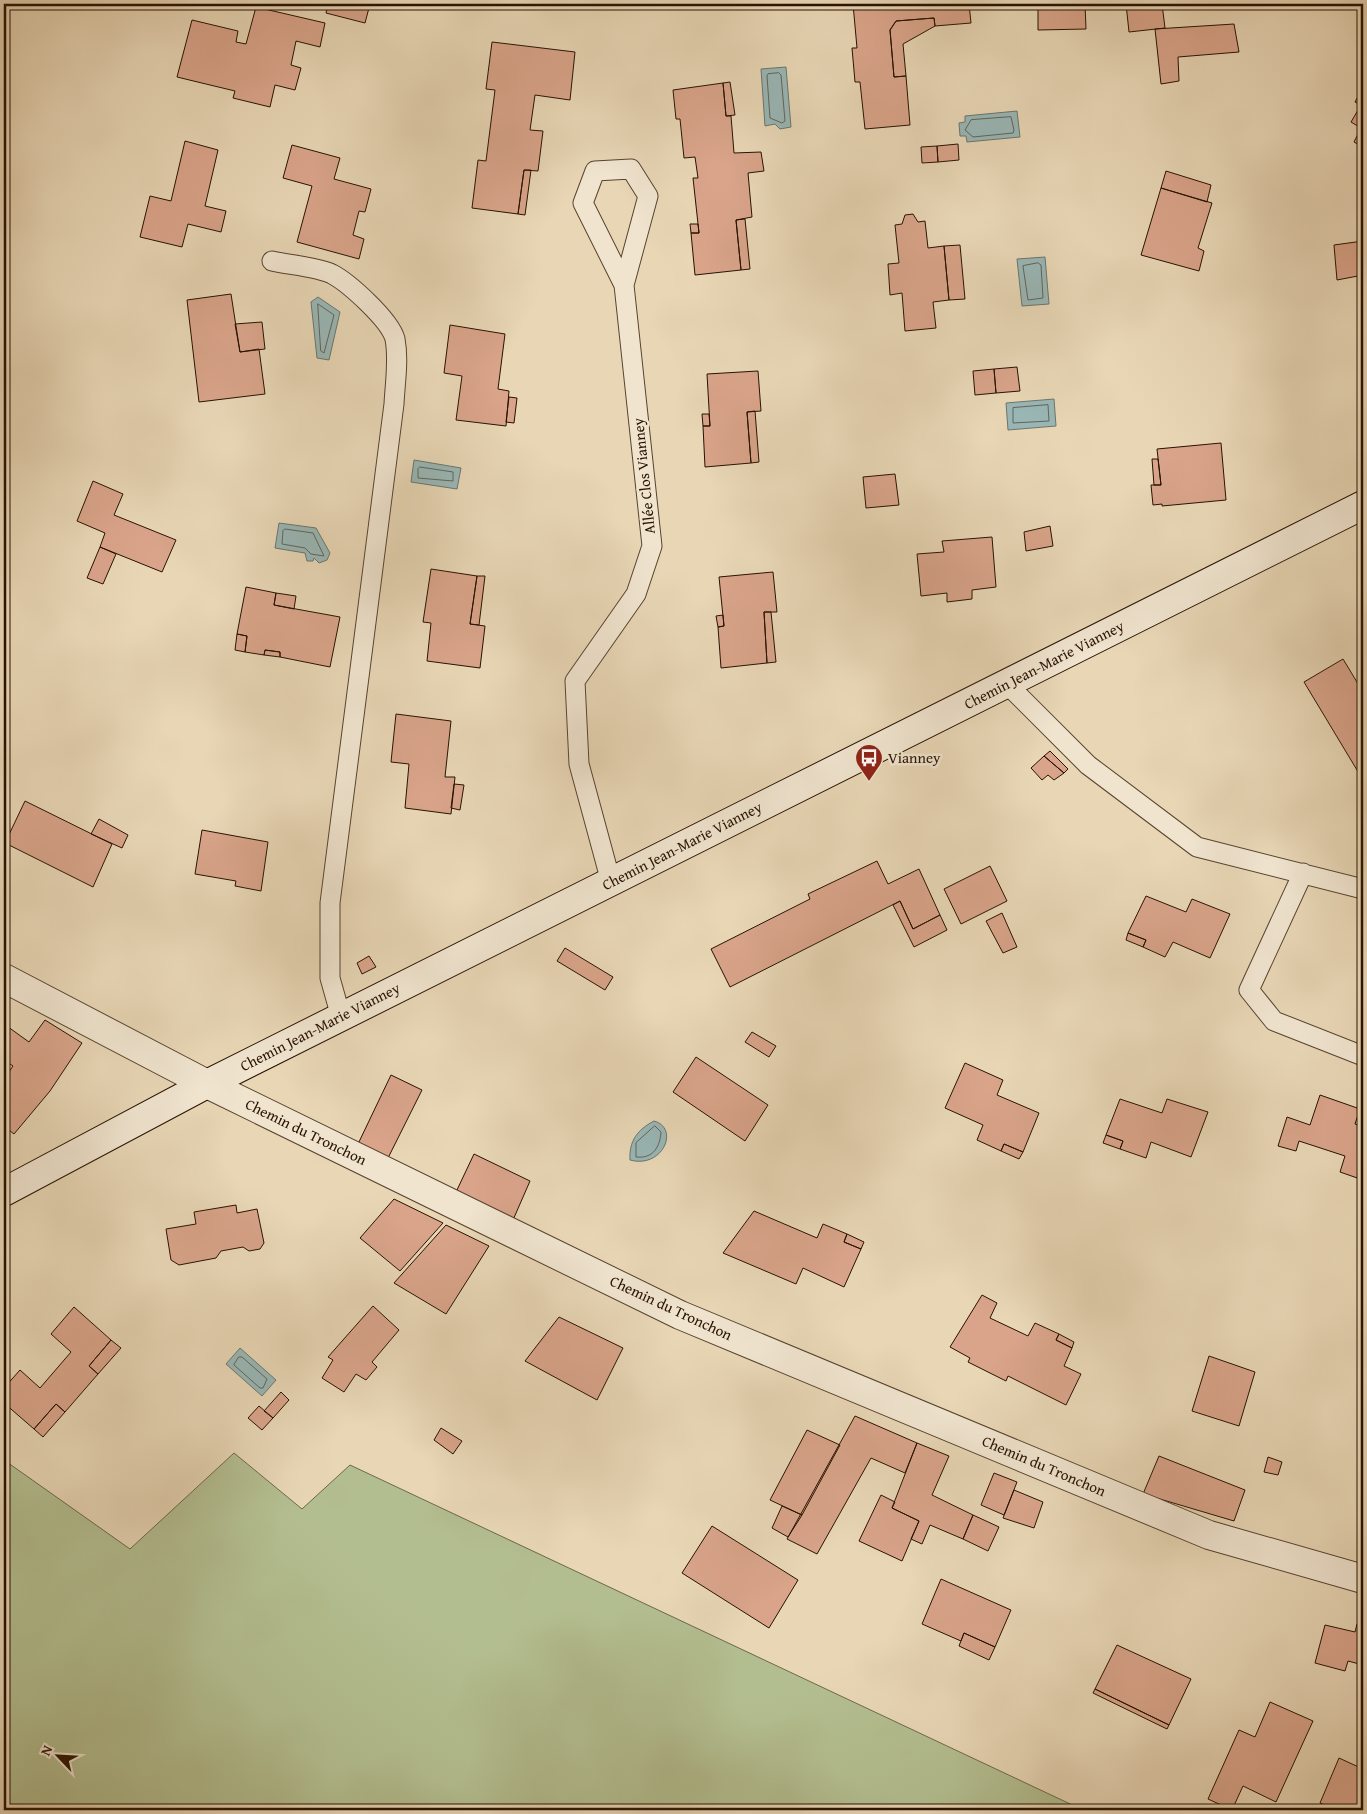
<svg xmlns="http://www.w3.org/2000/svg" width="1367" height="1814" font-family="'Gentium Book Plus',serif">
  <rect width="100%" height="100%" fill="#e8d6b5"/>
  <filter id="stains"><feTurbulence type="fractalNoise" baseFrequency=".004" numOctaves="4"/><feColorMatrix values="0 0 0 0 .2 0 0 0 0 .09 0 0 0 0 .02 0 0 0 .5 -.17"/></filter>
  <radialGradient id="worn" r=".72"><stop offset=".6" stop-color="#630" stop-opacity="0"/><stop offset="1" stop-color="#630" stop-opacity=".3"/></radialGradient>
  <path fill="#b3be90" stroke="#6d6848" d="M234,1453L302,1509L350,1465L1083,1810H4V1460L130,1549Z"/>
  <path fill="#99b7b6" stroke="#6b756e" d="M786,67L791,127L780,129L775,124L765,126L761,69Z
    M1017,111L1020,137L967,142L966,136H960L959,123L965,122V116Z
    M1045,257L1049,304L1022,306L1017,259Z
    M318,297L340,312L329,360L317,358L311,302Z
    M1054,399L1056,426L1008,430L1006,403Z
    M414,460L461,468L457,489L411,482Z
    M279,523L316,528L330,553L327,560L319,563L314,558L313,561H307L305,553L275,548Z
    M654,1121C680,1128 663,1169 630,1160C629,1141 637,1130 654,1121Z
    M240,1348L276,1380L262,1396L226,1364Z"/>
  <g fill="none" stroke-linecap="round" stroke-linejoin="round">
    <path stroke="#60645c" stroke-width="1" d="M779,73L781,75L785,121L782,123L770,118L767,76L768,74Z
      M1011,117L1014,130L1013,133L973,137L965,130L971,120Z
      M1038,263L1041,265L1043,298L1028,300L1023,266Z
      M318,304L334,315L324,353L321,351Z
      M1048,405L1049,421L1013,423V408Z
      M420,467L453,472V481L418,478V469Z
      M285,529L313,533L324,556L311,554L305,548L282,544L283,531Z
      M655,1126L661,1132C660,1147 653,1159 636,1157V1143Z
      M239,1357H242L267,1379L263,1388H260L234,1365Z"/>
  </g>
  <path fill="#d9a48a" stroke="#271201" d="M328,4H370L365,23L326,13Z
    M853,4H969L971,23L935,26L934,18L896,21L890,30L894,77L906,76L910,125L865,129L860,82H855L852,48H857Z
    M1038,4H1085L1086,29L1038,30Z
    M1126,4H1162L1165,28L1129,32Z
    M256,7L325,23L320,47L296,41L291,65L301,68L295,90L275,85L270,107L233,98L235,91L177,77L192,20L238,31L236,42L246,44Z
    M934,18L935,26L903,44L906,76L894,77L890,30L896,21Z
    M1234,24L1239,52L1178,57L1179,81L1161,84L1155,29Z
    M492,42L575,52L570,100L535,95L530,130L543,131L538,171L524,170L518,214L472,208L478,160L486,161L495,90L486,89Z
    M730,82L735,115L726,116L723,83Z
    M723,83L726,116H731L734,153L761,152L764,171L748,173L752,217L736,220L741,270L695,275L691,233H699L693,178H698L695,157L684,158L680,119H676L673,90Z
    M1363,87V106L1355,102Z
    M1361,105L1363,106L1361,128L1351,122Z
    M1363,124V147L1354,142Z
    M185,141L218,150L205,206L226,211L221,232L188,224L182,247L140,237L150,196L171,201Z
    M958,144L959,160L938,162L937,146Z
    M292,145L340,158L334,179L371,189L365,212L359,211L353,235L364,239L359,259L297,242L312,186L283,178Z
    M937,146L938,162L922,163L921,147Z
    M524,170H531L525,215L518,214Z
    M1166,171L1211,185L1207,202L1161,188Z
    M1161,188L1212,203L1198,248L1204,251L1199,271L1141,255Z
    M913,214L918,222L925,221L928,248L944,246L949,300L933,302L936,328L905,331L902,293L890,295L888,264L899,263L895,225L902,224L905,215Z
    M745,219L750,269L741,270L736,220Z
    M690,224H698L699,233H691Z
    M1363,241V275L1337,280L1334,245Z
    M960,245L965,299L949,300L944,246Z
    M231,294L240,352L259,349L265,394L199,402L187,300Z
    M262,322L265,349L240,352L235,324Z
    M450,325L505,334L498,389L509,391L506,426L456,420L462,376L444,373Z
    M1017,367L1020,391L996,393L994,369Z
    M994,369L996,393L975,395L973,371Z
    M758,371L761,411L747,412L751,463L705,467L703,426H710L707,374Z
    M509,397L517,398L514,423L506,422Z
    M755,411L759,462L751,463L747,412Z
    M702,414H709L710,426H703Z
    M1221,443L1226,500L1162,506V504L1153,505L1151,485H1161L1157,449Z
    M1152,459H1158L1161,485H1154Z
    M895,474L899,505L866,508L863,477Z
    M93,481L123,494L114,515L176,540L162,572L100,547L105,533L77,521Z
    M1050,526L1053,546L1026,551L1024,532Z
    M992,537L996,587L972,590V599L947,602V593L921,596L917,554L944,552L942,541Z
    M100,547L116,554L103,584L87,578Z
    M431,569L477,576L470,624L485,626L480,668L427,661L431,623L423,622Z
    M773,572L777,612H764L767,663L721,668L718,627L724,626L719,577Z
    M477,576H485L479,625L470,624Z
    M246,587L276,593L274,605L340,617L330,667L280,657V652L265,650L264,655L245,652L247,636L237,634Z
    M276,593L296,596L294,609L274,605Z
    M764,612H771L776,662L767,663Z
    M723,615L724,626L718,627L716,616Z
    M237,634L247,636L245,652L235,650Z
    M265,650L280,652V657L264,655Z
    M1343,659L1363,692V780L1304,682Z
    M396,714L451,721L445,777H455L451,814L405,808L409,764L391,762Z
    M1050,751L1068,769L1064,773L1044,756Z
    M1044,756L1064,773L1054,780L1048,775L1042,780L1031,768Z
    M454,784L464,785L460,810L451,808Z
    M25,801L112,844L93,887L5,843Z
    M99,819L128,835L122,848L91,834Z
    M202,830L268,842L261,891L235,886L236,881L195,874Z
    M877,861L888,884L919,869L940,915L913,929L900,901L730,987L711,949L810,899L808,894Z
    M990,866L1007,901L961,924L944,889Z
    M1146,896L1186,912L1192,899L1230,914L1210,958L1173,942L1165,957L1143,947L1146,940L1128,933Z
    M900,901L913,929L940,915L947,930L914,947L893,905Z
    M1002,913L1017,947L1003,953L986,921Z
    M1128,933L1146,940L1143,947L1126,940Z
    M565,948L613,977L605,990L557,961Z
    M369,956L376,967L362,974L357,963Z
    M45,1020L82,1043L50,1091L14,1134L4,1126V1079L13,1066L4,1060V1024L29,1042Z
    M752,1032L776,1046L769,1057L745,1042Z
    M696,1057L768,1105L745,1141L673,1092Z
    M965,1063L1003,1080L997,1095L1039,1113L1023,1152L1004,1144L1001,1151L977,1140L983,1125L945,1108Z
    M391,1075L422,1090L388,1158L358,1144Z
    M1320,1095L1360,1109L1355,1124L1363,1127V1180L1340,1172L1345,1156L1299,1141L1296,1151L1278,1146L1287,1117L1310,1125Z
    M1120,1099L1162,1113L1167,1099L1208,1112L1191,1157L1151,1142L1146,1158L1120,1149L1123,1141L1106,1135Z
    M1106,1135L1123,1141L1120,1149L1103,1143Z
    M1004,1144L1023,1152L1019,1159L1001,1151Z
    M474,1154L530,1181L513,1220L456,1192Z
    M394,1199L443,1223L400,1271L360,1238Z
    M236,1205L237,1213L257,1209L264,1243L260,1249L249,1251L243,1247L221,1251L216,1258L179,1265L171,1260L166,1229L196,1224L194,1212Z
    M754,1211L817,1238L823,1224L847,1234L844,1242L861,1249L844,1287L803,1268L796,1284L723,1253Z
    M446,1225L489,1246L446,1314L394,1283Z
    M847,1234L864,1242L861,1249L844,1242Z
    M982,1295L997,1303L990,1318L1028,1336L1035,1323L1059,1334L1056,1340L1072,1348L1064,1366L1081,1374L1066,1405L1008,1376L1006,1381L968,1362L970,1358L950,1347Z
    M373,1306L399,1330L372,1362L377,1367L366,1380L356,1374L344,1392L322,1378L333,1360L328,1357Z
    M74,1307L111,1340L89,1366L98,1374L65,1412L56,1404L34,1429L4,1403V1388L20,1370L40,1388L71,1352L51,1334Z
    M559,1317L623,1348L597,1400L525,1361Z
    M1059,1334L1074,1342L1072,1348L1056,1340Z
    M111,1340L121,1348L98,1374L89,1366Z
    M1209,1356L1255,1372L1239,1426L1192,1411Z
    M281,1392L289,1400L273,1418L264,1411Z
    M56,1404L65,1412L43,1437L34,1429Z
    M259,1406L273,1418L262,1430L248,1418Z
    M855,1416L917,1443L905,1473L871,1458L817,1554L787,1539Z
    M441,1428L462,1441L453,1454L434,1440Z
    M807,1430L840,1445L802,1515L770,1500Z
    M917,1443L949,1456L932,1495L973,1515L963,1539L930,1525L922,1544L911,1539L919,1521L892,1508Z
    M1159,1456L1245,1490L1234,1521L1143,1494Z
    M1268,1457L1282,1462L1278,1475L1264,1472Z
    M994,1473L1017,1482L1004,1515L981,1505Z
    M1014,1490L1043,1502L1034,1528L1003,1518Z
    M881,1495L895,1502L892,1508L919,1521L902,1561L859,1541Z
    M782,1506L802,1515L788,1537L772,1528Z
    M973,1515L999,1527L988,1551L963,1539Z
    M712,1526L798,1580L769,1628L682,1573Z
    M941,1579L1011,1610L995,1647L964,1633L961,1641L922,1624Z
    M1357,1624L1363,1626V1665L1348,1661L1345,1671L1315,1663L1325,1625L1355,1632Z
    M964,1633L995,1647L989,1660L959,1646Z
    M1117,1645L1191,1679L1169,1725L1095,1689Z
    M1095,1689L1169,1725L1167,1729L1093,1693Z
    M1270,1702L1313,1721L1276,1802L1243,1786L1232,1810L1208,1799L1239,1730L1255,1737Z
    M1339,1758L1363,1769V1810H1336L1320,1803Z"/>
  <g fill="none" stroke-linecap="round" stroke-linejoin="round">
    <defs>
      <path id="lane" d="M272,261C289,265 317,267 332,274C349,283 390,320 395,339C399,360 395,383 394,404L330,903V978L341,1017
        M1007,684L1088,765L1197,847L1363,889
        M1303,873L1249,990L1274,1021L1363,1056
        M611,882L579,764L575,681L636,594L652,546L624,285L648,196L631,169L595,171L583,203L624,285"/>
      <path id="street" d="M4,978L207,1084L680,1315L1209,1535L1363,1579"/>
      <path id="secondary" d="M4,1192L207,1084L1363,505"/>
    </defs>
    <use href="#lane" stroke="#57432e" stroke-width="21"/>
    <use href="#street" stroke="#57432e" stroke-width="30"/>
    <use href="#secondary" stroke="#271201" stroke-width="30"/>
    <use href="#lane" stroke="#f0e4cf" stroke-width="19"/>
    <use href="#street" stroke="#f0e4cf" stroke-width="28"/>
    <use href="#secondary" stroke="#f0e4cf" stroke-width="28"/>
  </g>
  <defs>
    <symbol id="bus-pin" viewBox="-11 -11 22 30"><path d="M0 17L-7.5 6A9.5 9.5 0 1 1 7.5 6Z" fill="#8f2418" stroke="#f0e4cf"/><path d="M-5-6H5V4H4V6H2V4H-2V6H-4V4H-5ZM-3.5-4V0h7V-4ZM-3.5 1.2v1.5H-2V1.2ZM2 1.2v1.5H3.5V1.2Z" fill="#fff"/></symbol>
  </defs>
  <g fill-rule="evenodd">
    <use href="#bus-pin" x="853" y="742" width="32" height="43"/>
  </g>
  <g text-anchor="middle" stroke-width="5" stroke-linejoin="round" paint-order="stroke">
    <g font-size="15" fill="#271201" stroke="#f0e4cf">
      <text transform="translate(644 476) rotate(-96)" y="5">Allée Clos Vianney</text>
      <text transform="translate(1044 665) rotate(-27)" y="5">Chemin Jean-Marie Vianney</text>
      <text transform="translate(682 846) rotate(-27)" y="5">Chemin Jean-Marie Vianney</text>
      <text transform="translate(320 1027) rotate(-27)" y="5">Chemin Jean-Marie Vianney</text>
      <text transform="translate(306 1132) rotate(26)" y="5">Chemin du Tronchon</text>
      <text transform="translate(671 1308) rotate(25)" y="5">Chemin du Tronchon</text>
      <text transform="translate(1044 1466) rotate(23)" y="5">Chemin du Tronchon</text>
    </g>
    <g font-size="15" fill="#271201" stroke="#f0e4cf" text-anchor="start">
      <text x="888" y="763">Vianney</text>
    </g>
  </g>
  <rect width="1367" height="1814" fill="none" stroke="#e8d6b5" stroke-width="20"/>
  <rect x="5" y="5" width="1357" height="1804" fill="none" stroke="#271201" stroke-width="2.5"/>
  <rect x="10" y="10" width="1347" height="1794" fill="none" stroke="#271201"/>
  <g transform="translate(58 1756) rotate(295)" stroke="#f0e4cf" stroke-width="4" paint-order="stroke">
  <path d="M0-4L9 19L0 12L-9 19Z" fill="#271201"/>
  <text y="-8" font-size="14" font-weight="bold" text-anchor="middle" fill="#271201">N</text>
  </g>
  <rect width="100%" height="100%" filter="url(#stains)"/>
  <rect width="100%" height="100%" fill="url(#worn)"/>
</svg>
